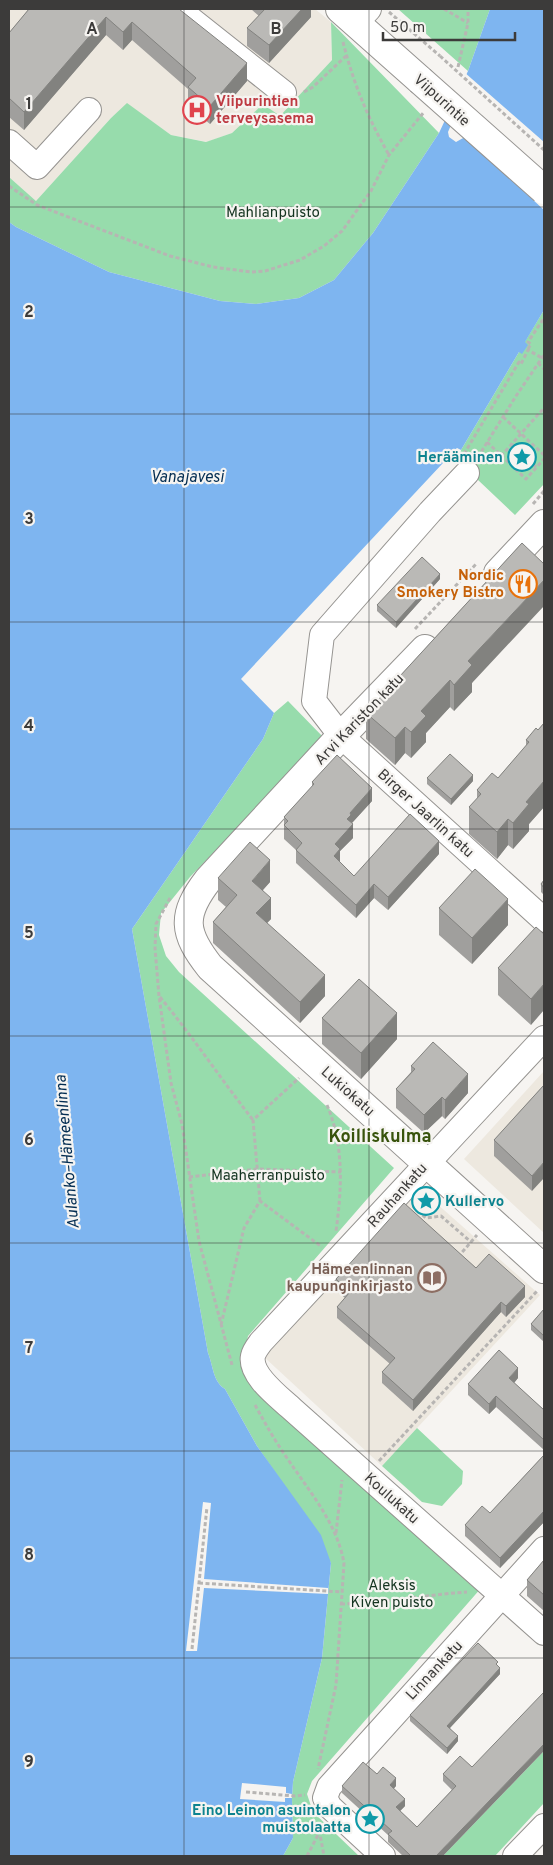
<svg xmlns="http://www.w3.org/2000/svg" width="553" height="1865" font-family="Overpass,sans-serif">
  <rect width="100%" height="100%" fill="#f6f4f1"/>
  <path fill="#ede8df" d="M9,9H315L331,22L332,60L280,117L263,104L232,133L207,142L171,135L127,104L111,118L36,201L9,177Z
    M544,1071V1233L464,1159Z
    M418,1187L540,1295L382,1466L263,1356Z"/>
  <path fill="#97dcac" d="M398,9H490L468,71Z
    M331,22L439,133L373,233L334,280L299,298L256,304L220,301L109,272L16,227L9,222V177L36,201L111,118L127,103L171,135L206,142L232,133L263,104L280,116L332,60Z
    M544,310V484L515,515L459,462L461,450L519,352L527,345L524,343Z
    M288,701L324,738L190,877L161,913L159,935L166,956L179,972L394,1168L248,1336L244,1355L482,1587L312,1781L307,1794L313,1812L359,1856H283L293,1838L292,1798L293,1782L322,1658L331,1563L286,1488L257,1446L225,1389C213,1382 213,1365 208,1353L132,929L263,739L274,713Z
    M417,1428L463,1471L462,1484L442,1506L422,1502L382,1466Z
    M544,1751V1803L495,1856H443Z"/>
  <path fill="#7eb5f0" d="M490,9H544V310L525,342L528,345L522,354L519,352L461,450L457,448L241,679L274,713L263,739L132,929L208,1353C213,1365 213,1382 225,1389L257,1446L321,1535L331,1563L322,1658L293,1782L292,1798L293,1838L283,1856H9V222L16,227L109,272L220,301L256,304L299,298L334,280L373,233L439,133L468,71Z"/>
  <path fill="#f6f4f1" d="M464,72L544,142V210L465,137L456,142L449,137L448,132L451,125L443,118Z
    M203,1502L211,1503L204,1579L328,1588V1594L204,1588L197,1651H186Z
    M242,1783L286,1787V1793L292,1794V1798H285V1802L240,1799Z"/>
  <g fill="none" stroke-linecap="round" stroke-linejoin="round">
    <defs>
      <path id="minor" d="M178,9L284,93
        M356,23L369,9
        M9,142L37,167L89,110
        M467,473L430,512L322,635L314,701L341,736L544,920
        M544,1038L261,1342C258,1346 254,1351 253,1356C249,1375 279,1397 292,1409L544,1633
        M383,1856L330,1807L325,1798L329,1787L544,1549
        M515,1856L544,1826"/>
      <path id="major" d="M340,9L420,80
        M498,573L544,524
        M425,649L341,736L208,880C181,915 183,933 210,967L544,1269"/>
    </defs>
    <use href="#minor" stroke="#959390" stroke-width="26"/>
    <use href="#major" stroke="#959390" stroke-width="30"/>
    <path stroke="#b7b5b3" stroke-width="3" stroke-dasharray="4 2.5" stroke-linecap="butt" d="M444,9L468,23
      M389,12L440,56
      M343,42C354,85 367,116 389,155
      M458,67L468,23V9
      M304,92L313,87L346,56
      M9,186L37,205L170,256L213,267L251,272L265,271L300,260L324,246L342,231L371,191L389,155L424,112
      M528,349L531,344L528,342L544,318
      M538,363L544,369
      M503,417L544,455
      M487,442L526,479L544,459
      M512,444L519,451
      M518 455a6 6 0 1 1 12 0a6 6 0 1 1-12 0Z
      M464,454L519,362L521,364L528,350L542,358
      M501,456L544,408
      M478,457L516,396L544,355
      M529,460L536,467
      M533,504L544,491
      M415,629L477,563
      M170,898L156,924L155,948L159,996L171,1083L182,1124L199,1241L232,1365
      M160,997C192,1036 221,1079 253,1120
      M327,1105C344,1145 342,1188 336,1231
      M189,1177L257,1169L341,1172
      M260,1201L253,1120L299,1078
      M413,1206L426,1218L441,1216L471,1242
      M458,1257L477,1235
      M221,1325L244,1228L260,1201L322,1247
      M255,1405C265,1423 275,1441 287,1458C309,1491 337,1523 344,1563L336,1685L318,1769
      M379,1461L538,1290
      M336,1533L342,1480
      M199,1583L342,1592
      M341,1604C383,1603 425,1595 467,1592
      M192,1649L207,1507
      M246,1792L295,1796L305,1795
      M318,1824L324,1856
      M307,1856L319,1833"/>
    <use href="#minor" stroke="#fff" stroke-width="24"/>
    <use href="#major" stroke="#fff" stroke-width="28"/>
    <defs>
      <path id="major-bridge" d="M420,80L544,190"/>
    </defs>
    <use href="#major-bridge" stroke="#959390" stroke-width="30" stroke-linecap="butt"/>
    <path stroke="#b7b5b3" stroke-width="3" stroke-dasharray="4 2.5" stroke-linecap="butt" d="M440,56L544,150"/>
    <use href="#major-bridge" stroke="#fff" stroke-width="28"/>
  </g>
  <path fill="#a09f9d" d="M29,9H179L247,81L210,124L188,106V89L132,40L123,50L106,35L24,130L9,117V33Z
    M251,9H311V17L269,63L247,46V28L259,16Z
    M522,543L472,683V692L454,711L450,707L426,733V742L411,758L405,753L395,765L366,739V713Z
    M440,579L396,628L377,611V605Z
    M544,723V807L529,824V831L513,849L508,845L497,859L469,834V807L477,799V790L498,778L526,746V740L538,730Z
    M427,778L473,781L451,805L427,784Z
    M312,782L372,801L352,823L353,838L340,851V862L354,876L439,854L388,910L374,898L356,918L296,863V850L284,839V817L312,787Z
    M218,878L270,882L263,890L271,919L267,923L325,996L300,1023L213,943V922L226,907L218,900Z
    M544,880V895L541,892V884Z
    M439,908L508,925L472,964L439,935Z
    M544,934L531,1025L498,995V968Z
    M322,1018L397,1039L361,1079L322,1044Z
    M411,1066L468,1093L445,1119L442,1116L424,1133L396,1108V1089L411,1072Z
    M544,1085L532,1191L494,1156V1140Z
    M476,1268L525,1297L506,1317L501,1312L413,1411L382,1383V1372L390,1364L337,1318V1307L345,1298L336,1290V1279Z
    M544,1309V1342L531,1330V1324Z
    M518,1378L514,1383L544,1410V1450L496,1407L489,1414L468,1395V1384Z
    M544,1455V1522L500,1568L465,1536V1525L490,1513Z
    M544,1560V1611L527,1596V1580Z
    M498,1666L500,1674L450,1728L458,1741L447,1754L410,1721V1715Z
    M472,1767L443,1856H403L388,1842V1835L342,1793V1786L377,1774L396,1786L393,1789L405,1806L400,1811L417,1827L452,1790L443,1781V1774Z"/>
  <path fill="#82827f" d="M302,9H311V17L269,63V45Z
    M106,17V35L24,130V112Z
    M132,22V40L123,50V32Z
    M247,63V81L210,124V106Z
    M440,574V579L396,628V622Z
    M544,580V606L472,683V692L454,711V685L468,661Z
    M450,680V707L426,733V742L411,758V732L421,711Z
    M405,727V753L395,765V738Z
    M473,775V781L451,805V799Z
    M544,781V807L529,824V831L513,849V823L526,802Z
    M372,788V801L351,824H353V838L340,851V862L334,856L335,844L350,813Z
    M508,819V845L497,859V832Z
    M439,841V854L388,910V897Z
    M270,860V882L252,902V881Z
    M374,884V898L356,918V905Z
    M271,898V919L256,934V913Z
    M508,899V925L472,964V938Z
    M325,975V996L300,1023V1002Z
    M544,984V1010L531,1025V999Z
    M397,1013V1039L361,1079V1053Z
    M468,1074V1093L445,1119V1100Z
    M442,1097V1116L424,1133V1115Z
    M544,1162V1178L532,1191V1176Z
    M525,1286V1297L506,1317V1306Z
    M501,1302V1312L413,1411V1400Z
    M518,1368V1378L509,1389V1378Z
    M496,1396V1407L489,1414V1404Z
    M544,1511V1522L500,1568V1558Z
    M500,1668V1674L447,1731V1726Z
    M458,1736V1741L447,1754V1748Z
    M544,1744V1751L443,1856H436Z
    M396,1778V1786L390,1793V1785Z
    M405,1799V1806L396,1815V1807Z"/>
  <path fill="#bab9b6" stroke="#82827f" d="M29,9H179L247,63L210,106L188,87L196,78L132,22L123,32L106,17L24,112L9,98V33Z
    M265,9H302L269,45L247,28Z
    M522,543L544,564V580L468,661L472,665L454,685L450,680L421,711L426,716L411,732L405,727L395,738L366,713Z
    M422,557L440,574L396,622L377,605Z
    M544,723V781L526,802L529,804L513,823L508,819L497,832L469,807L481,794L477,790L492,773L498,778L529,742L526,740L536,728L538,730Z
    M450,754L473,775L451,799L427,778Z
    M337,755L372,788L350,813L351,815L347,819L353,824L335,844L340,849L334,856L354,876L410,814L439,841L388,897L374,884L356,905L296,850L302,843L284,825L288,821L284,817L314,784L312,782Z
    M250,842L270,860L252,881L271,898L256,913L325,975L300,1002L213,922L237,895L218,878Z
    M475,869L508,899L472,938L439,908Z
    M544,880V888L541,884Z
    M536,927L544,934V984L531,999L498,968Z
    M359,979L397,1013L361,1053L322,1018Z
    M433,1042L468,1074L445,1100L442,1097L424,1115L396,1089L415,1069L411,1066Z
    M544,1085V1162L532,1176L494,1140Z
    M404,1203L476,1268L489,1254L525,1286L506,1306L501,1302L413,1400L382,1372L395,1358L337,1307L350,1292L336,1279Z
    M544,1309V1336L531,1324Z
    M499,1350L518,1368L509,1378L544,1410V1440L496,1396L489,1404L468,1384Z
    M544,1455V1511L500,1558L465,1525L482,1506L490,1513Z
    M544,1560V1595L527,1580Z
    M478,1643L498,1662L496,1664L500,1668L447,1726L458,1736L447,1748L410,1715Z
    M544,1692V1744L436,1856H411L388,1834L392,1831L342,1786L363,1762L377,1774L383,1767L396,1778L390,1785L405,1799L396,1807L417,1827L456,1786L443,1774L460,1756L472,1767Z"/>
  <path fill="none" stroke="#3c3b3a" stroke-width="1" stroke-opacity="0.55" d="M184,9V1856M369,9V1856M9,207H544M9,414H544M9,622H544M9,829H544M9,1036H544M9,1243H544M9,1451H544M9,1658H544"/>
  <defs>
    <symbol id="hospital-ring" viewBox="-11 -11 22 22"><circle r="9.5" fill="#f6f4f1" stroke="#e0444e" stroke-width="1.5"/><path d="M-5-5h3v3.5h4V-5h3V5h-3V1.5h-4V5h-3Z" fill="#e0444e"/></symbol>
    <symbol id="sight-ring" viewBox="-11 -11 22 22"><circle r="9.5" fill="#f6f4f1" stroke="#0f9aa8" stroke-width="1.5"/><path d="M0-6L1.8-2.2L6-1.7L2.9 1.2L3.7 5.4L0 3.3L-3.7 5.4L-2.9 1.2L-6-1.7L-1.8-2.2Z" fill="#0f9aa8"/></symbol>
    <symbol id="restaurant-ring" viewBox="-11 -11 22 22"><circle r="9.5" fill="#f6f4f1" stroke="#e8710a" stroke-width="1.5"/><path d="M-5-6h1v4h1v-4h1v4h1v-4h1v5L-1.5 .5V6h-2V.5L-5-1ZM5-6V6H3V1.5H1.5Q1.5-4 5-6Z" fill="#e8710a"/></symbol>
    <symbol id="library-ring" viewBox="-11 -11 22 22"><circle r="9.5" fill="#f6f4f1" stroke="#8d6e63" stroke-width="1.5"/><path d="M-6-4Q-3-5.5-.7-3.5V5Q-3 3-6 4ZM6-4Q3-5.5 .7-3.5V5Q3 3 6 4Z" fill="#8d6e63"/></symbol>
  </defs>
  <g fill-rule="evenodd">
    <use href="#hospital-ring" x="181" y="94" width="32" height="32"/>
    <use href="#sight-ring" x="506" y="441" width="32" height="32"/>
    <use href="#restaurant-ring" x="507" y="568" width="32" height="32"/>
    <use href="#sight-ring" x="410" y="1185" width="32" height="32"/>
    <use href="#library-ring" x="416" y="1262" width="32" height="32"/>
    <use href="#sight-ring" x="354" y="1803" width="32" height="32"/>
  </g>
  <g text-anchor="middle" stroke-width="4.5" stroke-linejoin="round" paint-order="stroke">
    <g font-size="15" fill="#3c3b3a" stroke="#f6f4f1">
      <text transform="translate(442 100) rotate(42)" y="5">Viipurintie</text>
      <text transform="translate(359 719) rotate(-46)" y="5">Arvi Kariston katu</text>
      <text transform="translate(426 813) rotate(42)" y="5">Birger Jaarlin katu</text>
      <text transform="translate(348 1091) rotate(42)" y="5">Lukiokatu</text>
      <text transform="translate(397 1195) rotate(-48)" y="5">Rauhankatu</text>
      <text transform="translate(392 1498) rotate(42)" y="5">Koulukatu</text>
      <text transform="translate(434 1670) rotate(-47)" y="5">Linnankatu</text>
    </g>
    <g font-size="15" font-weight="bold" fill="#be3a42" stroke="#f6f4f1" text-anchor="start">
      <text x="216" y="106">Viipurintien<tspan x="216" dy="17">terveysasema</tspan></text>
    </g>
    <g font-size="15" fill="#143420" stroke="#f6f4f1">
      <text x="273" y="217">Mahlianpuisto</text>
      <text x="268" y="1180">Maaherranpuisto</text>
      <text x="392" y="1590">Aleksis<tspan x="392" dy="17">Kiven puisto</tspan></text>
    </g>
    <g font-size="15" font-weight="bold" fill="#0d838f" stroke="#f6f4f1" text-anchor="end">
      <text x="503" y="462">Herääminen</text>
      <text x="445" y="1206" text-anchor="start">Kullervo</text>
      <text x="351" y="1815">Eino Leinon asuintalon<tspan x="351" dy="17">muistolaatta</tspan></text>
    </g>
    <g font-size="15" font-weight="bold" fill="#c56008" stroke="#f6f4f1" text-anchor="end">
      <text x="504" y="580">Nordic<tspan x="504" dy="17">Smokery Bistro</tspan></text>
    </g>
    <g font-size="15" font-weight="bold" fill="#785e54" stroke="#f6f4f1" text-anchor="end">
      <text x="413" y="1274">Hämeenlinnan<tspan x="413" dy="17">kaupunginkirjasto</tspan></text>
    </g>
    <g font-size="16" font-style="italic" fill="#032d52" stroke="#f6f4f1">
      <text x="187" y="482">Vanajavesi</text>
      <text transform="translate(66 1152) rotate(-95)" y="6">Aulanko–Hämeenlinna</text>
    </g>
    <g font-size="18" font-weight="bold" fill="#38530c" stroke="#f6f4f1">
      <text x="380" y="1142">Koilliskulma</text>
    </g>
  </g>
  <g font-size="16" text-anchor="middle" font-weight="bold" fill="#3c3b3a" stroke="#f6f4f1" stroke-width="4.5" stroke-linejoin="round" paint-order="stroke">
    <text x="92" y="34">A</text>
    <text x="276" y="34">B</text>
    <text x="29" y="109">1</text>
    <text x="29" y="317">2</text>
    <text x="29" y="524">3</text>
    <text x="29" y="731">4</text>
    <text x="29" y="938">5</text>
    <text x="29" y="1145">6</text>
    <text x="29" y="1353">7</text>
    <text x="29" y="1560">8</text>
    <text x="29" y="1767">9</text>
  </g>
  <rect width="553" height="1865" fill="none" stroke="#3c3b3a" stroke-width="20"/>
  <path d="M383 32v8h132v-8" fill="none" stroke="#3c3b3a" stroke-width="2.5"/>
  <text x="390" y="32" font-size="15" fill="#3c3b3a" stroke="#f6f4f1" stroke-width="4" paint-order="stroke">50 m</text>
</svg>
